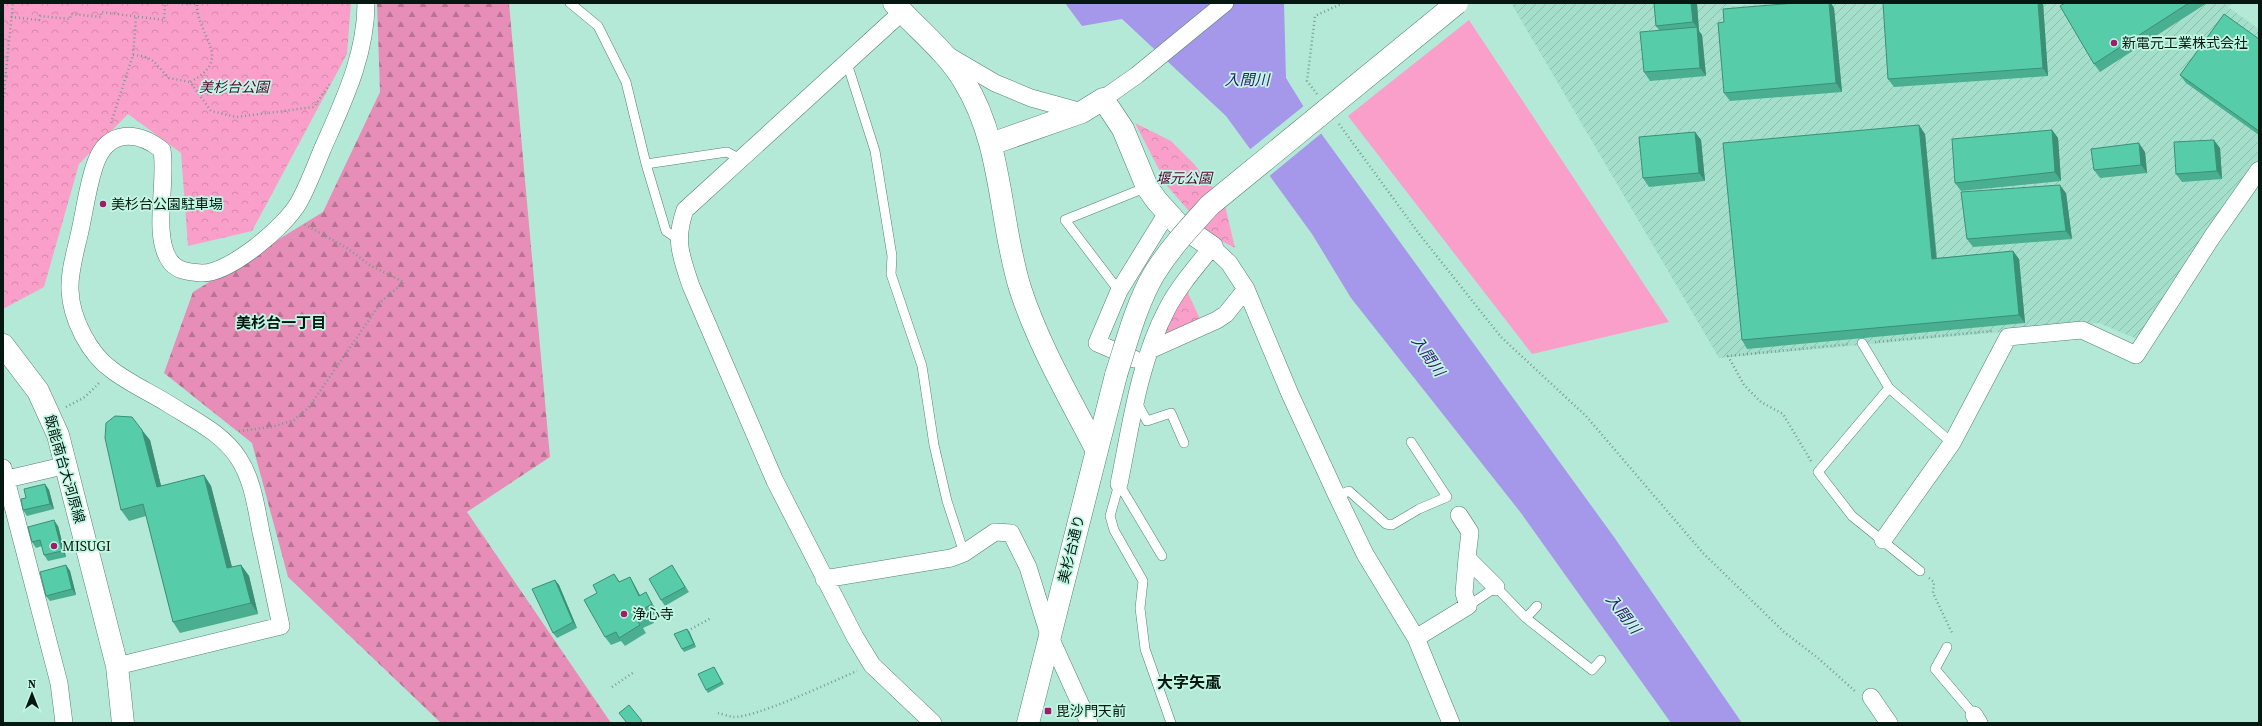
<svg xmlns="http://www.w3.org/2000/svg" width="2262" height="726" font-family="'Source Serif 4','Noto Sans JP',serif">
  <defs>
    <pattern id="industrial-furrows" width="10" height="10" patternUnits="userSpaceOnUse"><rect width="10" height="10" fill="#a3dfca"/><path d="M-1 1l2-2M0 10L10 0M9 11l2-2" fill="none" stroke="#8bbfac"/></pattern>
    <pattern id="forest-firs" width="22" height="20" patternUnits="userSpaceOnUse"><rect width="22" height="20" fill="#e68eb7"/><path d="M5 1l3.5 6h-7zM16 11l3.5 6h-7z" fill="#b87393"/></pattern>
    <pattern id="park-crowns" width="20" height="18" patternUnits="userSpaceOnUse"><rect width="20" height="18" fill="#fa9fc9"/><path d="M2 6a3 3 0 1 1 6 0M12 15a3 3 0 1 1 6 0" fill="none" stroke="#d588ac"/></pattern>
  </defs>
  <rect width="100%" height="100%" fill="#b5e9d7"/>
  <path fill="url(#industrial-furrows)" d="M1511,3H1731L1732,6L1774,3H2234L2228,7L2259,29V163L2144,342L2099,323L1719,358Z"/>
  <path fill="url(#forest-firs)" d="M377,3H509L550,457L467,512L611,723H441L288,577L252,443L164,373L193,292L323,212L380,92Z"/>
  <path fill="url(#park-crowns)" d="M3,3H351L347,54L252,231L188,246L181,153L128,114L79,164L44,287L3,309Z
    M1135,123L1171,141L1194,164L1224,201L1235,248L1210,235L1168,187Z
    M1187,291L1200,319L1161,338Z"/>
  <path fill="#fa9fc9" d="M1469,20L1669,322L1532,354L1348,116Z"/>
  <path fill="#a598ea" d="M1065,3H1284L1286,78L1315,125L1614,537L1742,723H1671L1521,513L1351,298L1312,234L1226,116L1122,19L1082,26Z"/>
  <path fill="#b5e9d7" d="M1305,105L1323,132L1267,178L1248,151Z"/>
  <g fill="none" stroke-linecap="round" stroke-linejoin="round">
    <defs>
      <path id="lane" d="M570,3L598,26L626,82L646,164L666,231L678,239
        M847,63L875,151L892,256L891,274L922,366L934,445L947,501L964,553
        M646,164L727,152L740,159
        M1119,291L1065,220L1147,187
        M1862,343L1889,388L1818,472L1852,516L1920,571
        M1889,388L1952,443
        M1136,401L1147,421L1171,413L1184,443
        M1119,484L1110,516L1114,530L1143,581L1140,608L1145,649L1171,723
        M1119,484L1162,556
        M1337,496L1349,491L1386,524L1392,525L1419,509L1447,497L1411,442
        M1468,606L1496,587L1526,618L1592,670L1601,660
        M1526,618L1537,606
        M1947,647L1935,669L1974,715"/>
      <path id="street" d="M902,12L685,210C674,241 681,256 691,286L775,481L855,637L872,665L933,723
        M949,56L995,83L1031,98L1082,112
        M1103,99L1137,75L1225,3
        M1150,350L1217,320L1226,314L1246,289
        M1134,359L1097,343L1119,291L1167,213
        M3,468L59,683L64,723
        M3,480L67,465
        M1119,484C1131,425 1139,362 1167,309C1179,286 1196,267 1212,247L1229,263L1246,289L1290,394L1337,496L1365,554L1416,638L1451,723
        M1459,515L1470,532L1467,558L1496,587
        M1883,540L1952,443L2008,337L2082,330L2136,355L2212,237L2259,170
        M824,579L951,558L964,553L995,532L1011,533L1028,567L1049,635L1089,723
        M1416,638L1468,606L1464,593L1467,558
        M117,666L281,626C274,594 268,563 261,532C256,507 253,481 239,459C223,433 192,419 167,403C149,392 129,383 112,370C89,354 71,318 70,290C69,271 76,250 80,231C85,209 88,183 96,162C108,130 137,130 162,150C167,183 153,231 168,258C175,271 188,272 201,273C228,275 286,226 299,202C308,186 315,167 322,150C343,102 366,56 366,3
        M1871,697L1889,723
        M1974,715L1979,723"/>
      <path id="secondary" d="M894,3C917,29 946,51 964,81C1003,144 999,220 1020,288C1038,344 1069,397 1096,449
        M991,144L1082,112L1103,99L1123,129L1147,187L1157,201L1177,223L1212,247
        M3,345L38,391L58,435L117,666L123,723
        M1028,723L1116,375"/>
    </defs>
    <use href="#lane" stroke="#528372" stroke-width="10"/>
    <use href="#street" stroke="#528372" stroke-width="18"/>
    <use href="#secondary" stroke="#528372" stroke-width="23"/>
    <path stroke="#759c8f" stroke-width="2.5" stroke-dasharray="1 3" stroke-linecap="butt" d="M178,3L197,4C197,37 235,59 190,82L211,111L236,117L314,107L331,82
      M11,17L39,20L40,16L70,19L71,14L101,17V12L164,20L165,3
      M133,55C155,57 154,63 169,78L190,82
      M1317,94L1307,81L1315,16L1343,3
      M3,101L13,3
      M111,123L133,55L136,17
      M1339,124L1420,235L1501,337L1586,416L1703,553L1784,632L1818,658L1856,692
      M1875,342L1992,331
      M66,407L85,397L100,382
      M239,431L272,427L294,420L309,407L382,301L404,282L371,266L347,248L304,224
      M1811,461L1783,414L1761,402L1744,385L1728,356L1850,344
      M1929,578L1934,582L1933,593L1953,635
      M691,629L711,618
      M612,687L634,672
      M718,713C722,714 728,716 733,717C756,718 831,682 857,671"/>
    <use href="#lane" stroke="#fff" stroke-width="9"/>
    <use href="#street" stroke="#fff" stroke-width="17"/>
    <use href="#secondary" stroke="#fff" stroke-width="22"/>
    <defs>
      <path id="secondary-bridge" d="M1116,375C1127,341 1136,305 1154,274C1170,248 1190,227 1210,205L1457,3"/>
    </defs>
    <use href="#secondary-bridge" stroke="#528372" stroke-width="23" stroke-linecap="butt"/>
    <use href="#secondary-bridge" stroke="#fff" stroke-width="22"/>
  </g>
  <path fill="#4aaf91" d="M1654,3H1696L1697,4L1699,31L1702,35L1706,76L1650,81L1644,72L1659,30L1656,26Z
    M2043,3L2048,76L1894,87L1888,79Z
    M2065,3H2207L2100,72L2094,64Z
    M1834,8L1842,92L1730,101L1724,93Z
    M2259,39V135L2186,83L2180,75Z
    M2052,130L2058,138L2061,181L1961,191L1955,183Z
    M1695,132L1701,140L1705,181L1649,187L1643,178Z
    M1925,134L1937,258L2013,251L2019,259L2025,323L1747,349L1742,340Z
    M2220,148L2222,179L2182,182L2176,174Z
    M2145,152L2147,173L2100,178L2094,170Z
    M2066,193L2072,239L1973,247L1967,239Z
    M150,440L161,486L204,475L211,486L232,567L241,565L249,576L258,614L180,633L173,622L146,516L129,521L121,510Z
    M45,484L49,490L54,509L27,516L23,510L26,498Z
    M58,526L66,557L48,561L44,555L42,546L36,548L32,542Z
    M66,565L70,571L76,595L50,601L46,596Z
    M672,565L689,592L665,606L661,600Z
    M614,574L620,582L630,577L640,595L651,601L658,613L650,616L654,623L643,628L646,633L625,646L621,641L611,645L605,637L597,593Z
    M555,580L559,585L577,628L557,638L553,633Z
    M689,631L696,647L684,652L682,649Z
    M714,667L724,684L708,693L706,690Z"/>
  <path fill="#3c8f76" d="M1691,3H1696L1697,4L1699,31L1702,35L1706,76L1700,68L1697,27L1693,22Z
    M1829,3H1831L1834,8L1842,92L1836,83Z
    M2038,3H2043L2048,76L2043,68Z
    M1919,125L1925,134L1937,267L1932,259Z
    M2052,130L2058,138L2061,181L2055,172Z
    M1695,132L1701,140L1705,181L1699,173Z
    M2214,140L2220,148L2222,179L2217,171Z
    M2139,143L2145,152L2147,173L2141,165Z
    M2060,185L2066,193L2072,239L2066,231Z
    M2013,251L2019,259L2025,323L2019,315Z
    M142,430L150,440L164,498L157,487Z
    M204,475L211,486L235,579L227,568Z
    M45,484L49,490L54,509L50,504Z
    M54,520L58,526L66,557L62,551Z
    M66,565L70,571L76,595L72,589Z
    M241,565L249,576L258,614L251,603Z
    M630,577L635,586L644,604L639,596Z
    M555,580L559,585L577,628L573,622Z
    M645,608L650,616L654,623L648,614Z
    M687,629L689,631L696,647L694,644Z"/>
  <path fill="#56cca9" stroke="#3c8f76" d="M1654,3H1691L1693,22L1656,26Z
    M1795,3H1829L1836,83L1724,93L1718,23L1724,22L1723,9Z
    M1883,3H2038L2043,68L1888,79Z
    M2065,3H2189L2094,64L2060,6Z
    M2224,14L2259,39V131L2180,75Z
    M1697,27L1700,68L1644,72L1640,32Z
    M1919,125L1932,259L2013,251L2019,315L1742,340L1723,143Z
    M2052,130L2055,172L1955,183L1952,139Z
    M1695,132L1699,173L1643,178L1639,137Z
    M2214,140L2217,171L2176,174L2174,142Z
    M2139,143L2141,165L2094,170L2091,149Z
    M2060,185L2066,231L1967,239L1961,192Z
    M115,416L132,417L142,430L157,487L204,475L227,568L241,565L251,603L173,622L143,504L121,510L105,438L106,423Z
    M45,484L50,504L23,510L21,499L26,498L24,489Z
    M54,520L62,551L44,555L40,540L32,542L28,527Z
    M66,565L72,589L46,596L40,572Z
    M672,565L685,587L661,600L649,579Z
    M614,574L619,582L630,577L639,596L646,592L652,604L645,608L648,614L637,620L640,625L619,638L616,632L605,637L584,600L597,593L593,585Z
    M555,580L573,622L553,633L532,589Z
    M687,629L694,644L682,649L674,634Z
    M714,667L722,682L706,690L698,674Z
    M629,705L642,721L639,723H627L619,713Z"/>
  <g fill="#a01b69" stroke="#c2f7e4" stroke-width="1.5">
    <circle cx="2114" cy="43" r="4"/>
    <circle cx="103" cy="204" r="4"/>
    <circle cx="54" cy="546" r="4"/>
    <circle cx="624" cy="614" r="4"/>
    <rect x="1044" y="707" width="8" height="8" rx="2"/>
  </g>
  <g text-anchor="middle" stroke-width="3.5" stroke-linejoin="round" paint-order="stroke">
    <g font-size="14" fill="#041711" stroke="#c2f7e4" text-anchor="start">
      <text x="2122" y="48">新電元工業株式会社</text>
      <text x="111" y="209">美杉台公園駐車場</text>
      <text x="62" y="551">MISUGI</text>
      <text x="632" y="619">浄心寺</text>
      <text x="1056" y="716">毘沙門天前</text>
    </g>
    <g font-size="14" font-style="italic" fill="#510031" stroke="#c2f7e4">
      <text x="234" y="92">美杉台公園</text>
      <text x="1184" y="183">堰元公園</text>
    </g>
    <g font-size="14" fill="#041711" stroke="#c2f7e4">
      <text transform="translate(65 469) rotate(74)" y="5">飯能南台大河原線</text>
      <text transform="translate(1071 549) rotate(-76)" y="5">美杉台通り</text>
    </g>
    <g font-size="15" font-style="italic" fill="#361675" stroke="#c2f7e4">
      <text x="1247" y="85">入間川</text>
      <text transform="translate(1428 356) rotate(55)" y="5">入間川</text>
      <text transform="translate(1623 614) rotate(52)" y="5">入間川</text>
    </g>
    <g font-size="15" font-weight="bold" fill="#041711" stroke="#c2f7e4">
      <text x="281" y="328">美杉台一丁目</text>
    </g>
    <g font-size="16" font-weight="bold" fill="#041711" stroke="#c2f7e4">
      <text x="1189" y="688">大字矢颪</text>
    </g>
  </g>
  <rect width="2262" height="726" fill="none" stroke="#041711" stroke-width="8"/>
  <g transform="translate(32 694)" stroke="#c2f7e4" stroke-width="3" paint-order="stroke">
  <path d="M0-3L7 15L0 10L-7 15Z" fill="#041711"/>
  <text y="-6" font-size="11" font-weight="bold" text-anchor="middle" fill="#041711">N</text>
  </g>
</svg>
